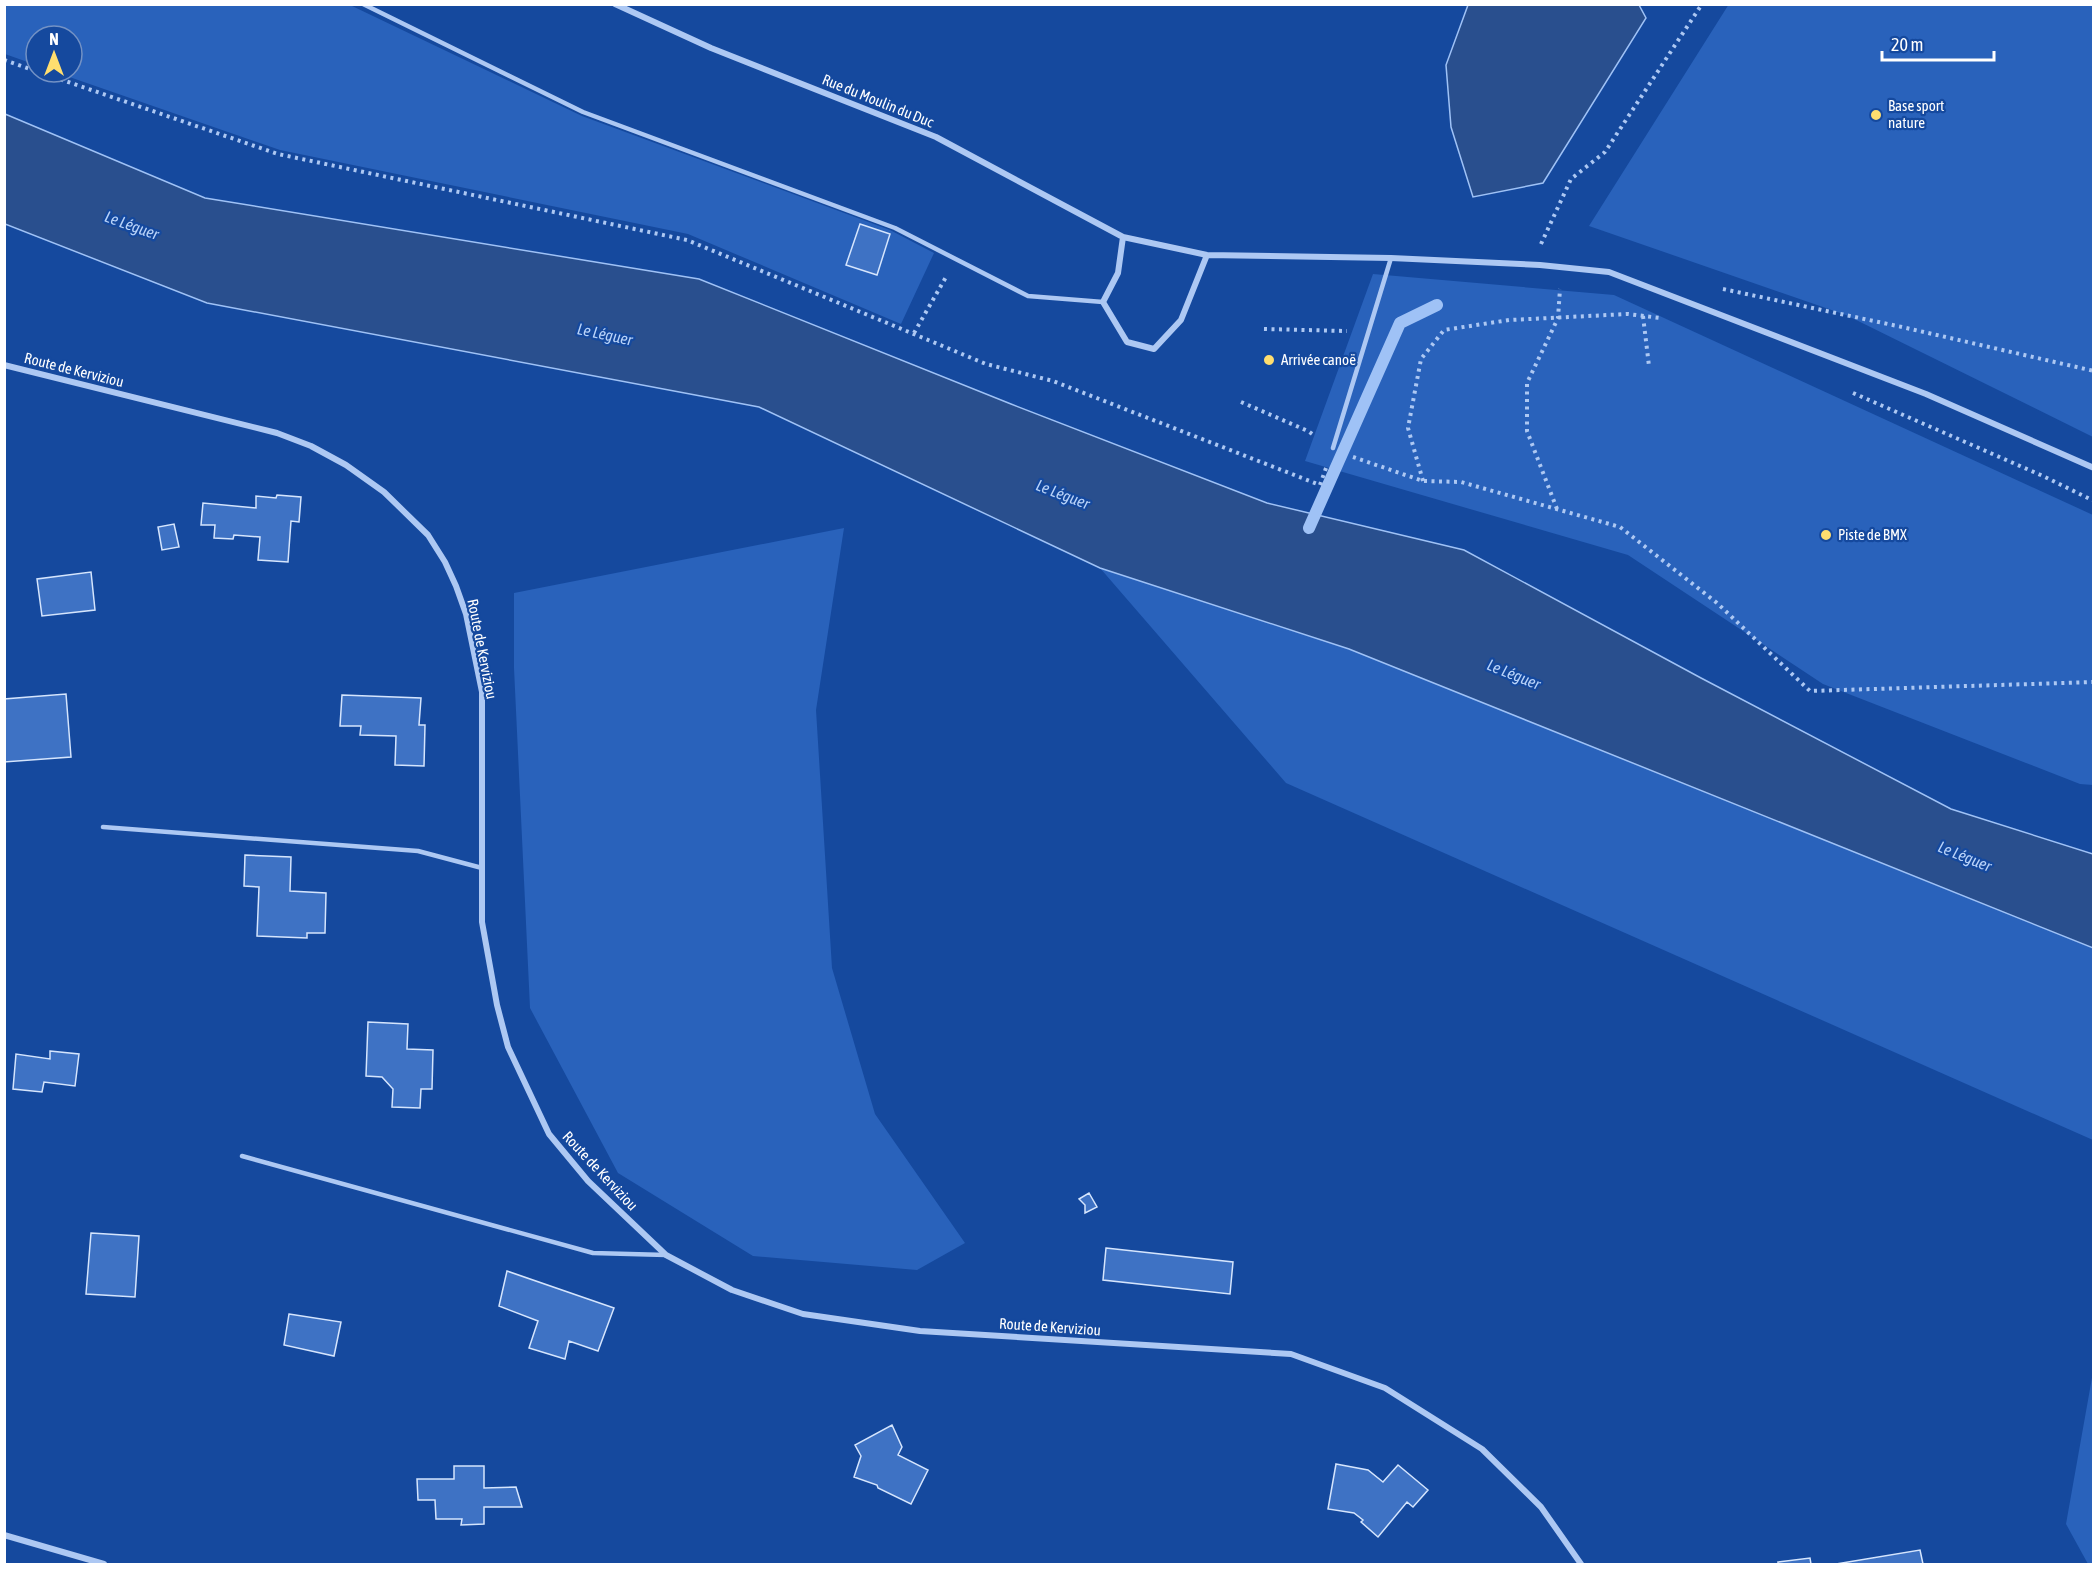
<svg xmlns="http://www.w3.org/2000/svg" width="2098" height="1569" font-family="'Asap Condensed',sans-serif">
  <rect width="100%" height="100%" fill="#15499e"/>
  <path fill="#2962bb" d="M1729,4L2093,5V437L1846,315L1589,226Z
    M5,5H350L582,116L890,230L934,253L901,324L688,234L280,150L55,72H72V36H36V65L5,54Z
    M1373,274L1614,295L2093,515V785L2080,784L1823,684L1628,555L1305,461Z
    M844,528L816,710L832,968L875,1114L965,1243L917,1270L753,1256L618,1173L530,1008L514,668V593Z
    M1100,568L1349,649L2093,948V1140L1286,783Z
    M2093,1372L2094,1564H2088L2066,1524Z"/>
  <path fill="#294f8e" stroke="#9fc2f6" stroke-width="1.5" d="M1468,5H1639L1646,18L1543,183L1473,197L1451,127L1446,65Z
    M5,114L205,198L699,279L1011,404L1267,503L1464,550L1701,678L1951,809L2093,854V948L1349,649L1100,568L759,407L207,303L5,224Z"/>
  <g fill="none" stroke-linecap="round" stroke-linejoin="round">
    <path stroke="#9fc2f6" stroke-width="12" d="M1309,528L1400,323L1437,305"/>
  </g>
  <path fill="#3e72c4" stroke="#d5e5fd" stroke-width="1.5" d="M860,224L890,234L877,275L846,265Z
    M277,495L301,497L299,522L291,521L288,562L258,560L260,537L234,535L233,539L214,538L215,525H201L203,503L256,508V496L276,498Z
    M174,524L179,547L162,550L158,527Z
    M91,572L95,610L42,616L37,579Z
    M66,694L71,757L4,762V699Z
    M342,695L421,698L419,725H425L424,766L395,765L396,736L360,735L361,726H340Z
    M245,855L291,857L290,891L326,893L325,933H307V938L257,936L259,887L244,886Z
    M368,1022L408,1024L407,1049L433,1050L432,1089H421L420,1108L392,1107L393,1089L382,1077L366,1076Z
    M50,1051L79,1054L75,1086L44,1082L42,1092L13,1089L16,1054L50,1059Z
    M1089,1193L1097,1207L1085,1213V1205L1079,1199Z
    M91,1233L139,1236L135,1297L86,1294Z
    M1106,1248L1233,1262L1230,1294L1103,1280Z
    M507,1271L614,1308L598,1351L569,1341L565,1359L529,1348L538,1321L499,1306Z
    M289,1314L341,1322L334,1356L284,1345Z
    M892,1425L902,1447L898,1455L928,1470L911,1504L878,1488L877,1485L854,1477L861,1456L855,1445Z
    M1336,1464L1368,1470L1383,1482L1398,1465L1428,1490L1413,1507L1407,1502L1378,1537L1361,1522L1363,1520L1354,1513L1328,1509Z
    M454,1466H484V1488L516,1487L522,1507H484V1524L461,1525L462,1519H436L435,1500H418L417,1479H454Z
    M1920,1550L1923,1564H1836Z
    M1810,1558L1811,1564H1778V1562Z"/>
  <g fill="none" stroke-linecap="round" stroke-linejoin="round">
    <path stroke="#adc8f3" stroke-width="4" stroke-dasharray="3 4.5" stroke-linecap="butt" d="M4,60L36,71
      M39,72L278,154L687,240L986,364L1053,381L1320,485L1326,468
      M1541,244L1571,179L1605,152L1702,4
      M1723,289L1902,327L2094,371
      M1643,316L1649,366
      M1264,329L1347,331
      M914,333L946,277
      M1853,393L2043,476L2094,501
      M1241,402L1308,431L1315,436
      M1353,457L1423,481L1461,482L1620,527L1717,603L1810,691L2094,682
      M1423,481L1408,428L1421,359L1444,330L1509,320L1549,318L1628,314L1660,318
      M1557,509L1527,431V383L1558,318L1560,289"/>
    <path stroke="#adc8f3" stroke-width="4.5" d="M363,4L583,112L895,228L1028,296L1103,302
      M1333,448L1391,258
      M103,827L418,851L482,868
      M242,1156L593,1253L666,1255"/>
    <path stroke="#adc8f3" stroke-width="6" d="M615,4L711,48L936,137L1123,237L1207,255L1391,258L1540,265L1609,272L1926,394L2094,468
      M1123,237L1118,273L1103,302L1127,342L1154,349L1181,320L1207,255
      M4,365L277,433L311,446L346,465L384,492L428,535L445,562L456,586L466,614L482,692V922L497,1005L508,1047L549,1134L588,1181L666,1255L732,1290L803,1314L920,1331L1291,1354L1385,1388L1482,1449L1541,1507L1581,1564
      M4,1535L104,1564"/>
  </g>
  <g fill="#ffde6f" stroke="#15499e" stroke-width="2">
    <circle cx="1876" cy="115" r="6"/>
    <circle cx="1269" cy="360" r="6"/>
    <circle cx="1826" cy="535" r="6"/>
  </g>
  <g text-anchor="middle" stroke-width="4.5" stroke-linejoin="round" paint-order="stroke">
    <g font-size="15" fill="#fff" stroke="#15499e">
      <text transform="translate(878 101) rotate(22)" y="5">Rue du Moulin du Duc</text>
      <text transform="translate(74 370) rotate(14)" y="5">Route de Kerviziou</text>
      <text transform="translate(482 649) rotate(79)" y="5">Route de Kerviziou</text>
      <text transform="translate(600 1171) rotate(47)" y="5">Route de Kerviziou</text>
      <text transform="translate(1050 1327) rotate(4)" y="5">Route de Kerviziou</text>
    </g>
    <g font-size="15" fill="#fff" stroke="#15499e" text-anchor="start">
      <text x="1888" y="111">Base sport<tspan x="1888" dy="17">nature</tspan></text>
      <text x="1281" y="365">Arrivée canoë</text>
      <text x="1838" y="540">Piste de BMX</text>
    </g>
    <g font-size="16" font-style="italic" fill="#b9d3f9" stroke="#15499e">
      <text transform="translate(132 225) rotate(20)" y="6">Le Léguer</text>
      <text transform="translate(605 334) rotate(12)" y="6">Le Léguer</text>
      <text transform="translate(1063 494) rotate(21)" y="6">Le Léguer</text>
      <text transform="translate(1514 674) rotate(22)" y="6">Le Léguer</text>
      <text transform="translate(1965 856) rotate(22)" y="6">Le Léguer</text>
    </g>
  </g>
  <rect width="2098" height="1569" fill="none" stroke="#ffffff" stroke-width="12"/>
  <g transform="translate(54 54)"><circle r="28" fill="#15499e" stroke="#7392c5" stroke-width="1.5"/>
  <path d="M0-4.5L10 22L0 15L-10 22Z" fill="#ffde6f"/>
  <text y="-9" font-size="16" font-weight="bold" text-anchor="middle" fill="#ffffff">N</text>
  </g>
  <path d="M1882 51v9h112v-9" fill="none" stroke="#ffffff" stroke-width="3"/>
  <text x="1891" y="51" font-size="18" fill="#ffffff" stroke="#15499e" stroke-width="4.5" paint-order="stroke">20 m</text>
</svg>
